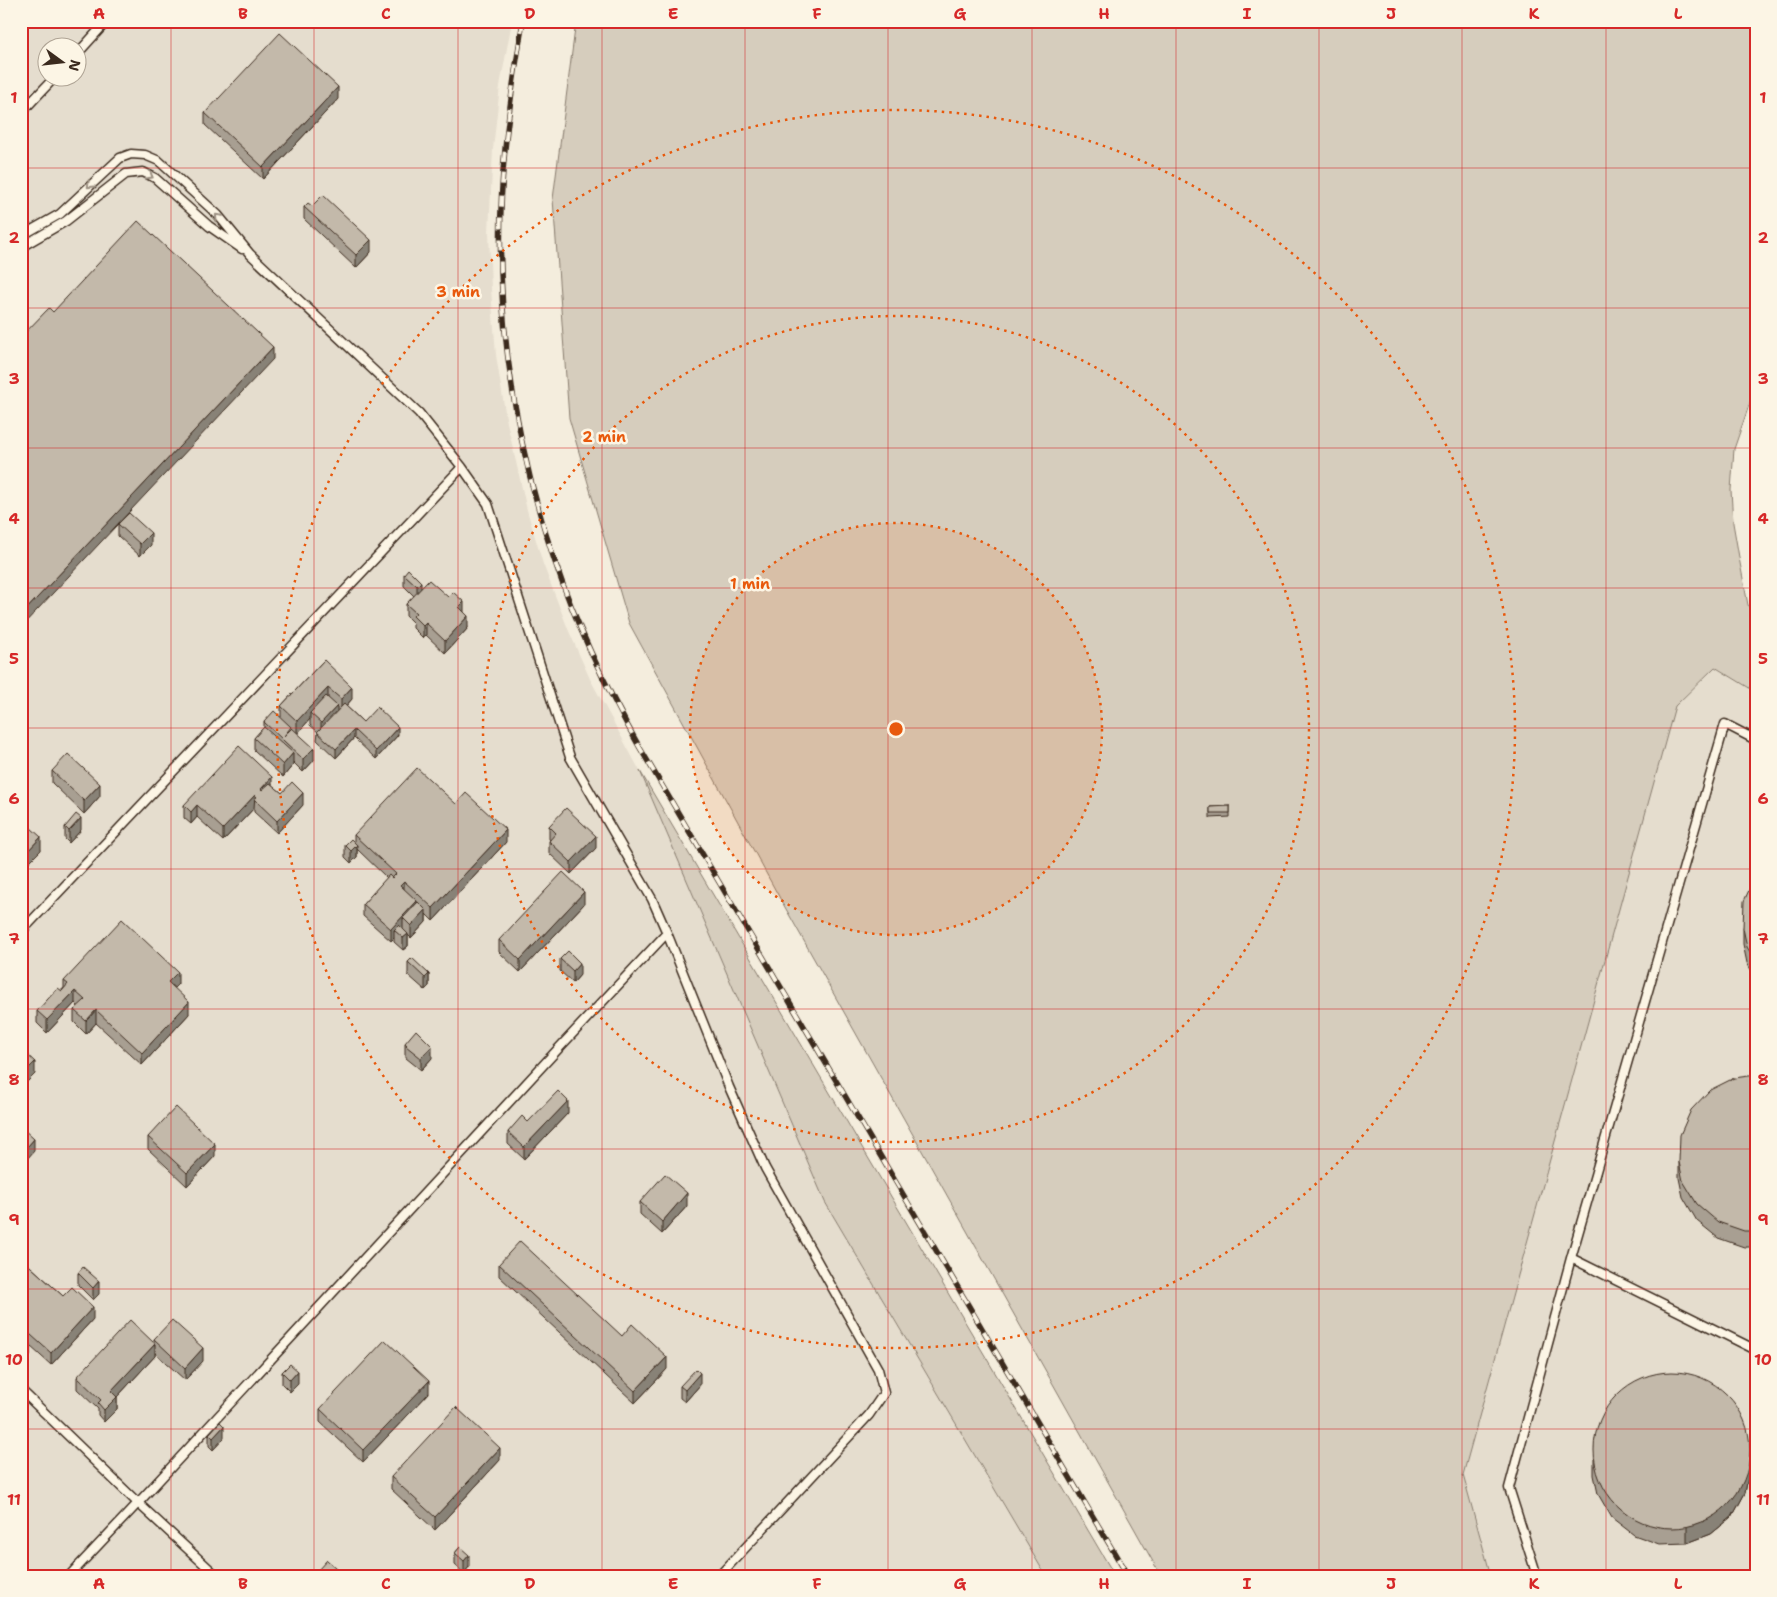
<svg xmlns="http://www.w3.org/2000/svg" width="1777" height="1597" font-family="'Shantell Sans',sans-serif">
  <rect width="100%" height="100%" fill="#f4eddd"/>
  <filter id="ink" filterUnits="userSpaceOnUse"><feTurbulence type="fractalNoise" baseFrequency=".02" numOctaves="2"/><feDisplacementMap in="SourceGraphic" scale="10" xChannelSelector="R" yChannelSelector="G"/><feConvolveMatrix kernelMatrix="1 2 1 2 8 2 1 2 1" color-interpolation-filters="sRGB"/></filter>
  <g filter="url(#ink)">
    <path fill="#e5ddce" fill-rule="evenodd" d="M21,21H512L500,86L493,149L489,232L491,289L496,355L506,418L527,510L543,564L568,629L590,679L640,771L825,1202L1046,1576H21ZM48,48H78V78H48Z
      M1715,667L1756,692V1576H1491L1463,1475L1675,706Z"/>
    <path fill="#d6cdbd" stroke="#887c6e" d="M576,21H1756V385L1734,449L1731,490L1733,523L1740,563L1748,605L1756,622V692L1715,667L1675,706L1463,1475L1491,1576H1161L777,893L629,623L569,418L553,199Z
      M640,771L1115,1576H1046L825,1202Z"/>
    <g fill="none" stroke-linecap="round" stroke-linejoin="round">
      <defs>
        <path id="lane" d="M78,53L107,21
          M21,113L54,78
          M21,236L60,214L120,158L131,154L145,155L159,161L218,215L250,254L419,413L462,467
          M21,247L66,221L126,174L143,172L155,178L209,226L242,249
          M21,932L462,467L488,504L570,757L652,899L667,933
          M1571,1258L1725,724L1756,740
          M21,1390L138,1503L69,1576
          M217,1576L138,1503L559,1048L667,933L729,1087L765,1168L878,1369L884,1393L869,1415L719,1576
          M1537,1576L1509,1488L1571,1258L1756,1350"/>
      </defs>
      <use href="#lane" stroke="#3b2a1e" stroke-width="11"/>
      <use href="#lane" stroke="#fcf5e5" stroke-width="8"/>
      <defs>
        <path id="rail" d="M523,21C516,64 509,106 505,149C491,286 510,429 554,559C576,625 606,688 640,748L1128,1576"/>
      </defs>
      <use href="#rail" stroke="#3b2a1e" stroke-width="5.5"/>
      <use href="#rail" stroke="#fcf5e5" stroke-width="4" stroke-dasharray="11" stroke-linecap="butt"/>
    </g>
    <path fill="#a89f92" stroke="#3b2a1e" d="M338,99L263,179L205,125V113Z
      M312,206L371,252L356,268L304,219V207Z
      M118,524L151,545L140,556L118,536Z
      M404,574L421,588L464,612L468,628L445,653L426,635L423,638L413,628V623L406,616V604L414,596L404,586Z
      M324,660L352,699L346,706L363,722L398,735L376,759L354,738L336,758L317,740L318,732L310,725V719L297,733L314,760L303,772L293,762V765L283,777L254,750V738L264,727V722L281,717V706Z
      M52,771L100,796L84,814L52,783Z
      M272,785L282,793L303,805L277,833L254,812V808L223,841L197,817L191,824L184,818V805Z
      M456,804L506,842L433,921L426,914V922L411,938L408,935V946L403,950L394,942V938L391,941L363,916V904L387,878L357,849V857L351,863L345,857V845L354,842V835Z
      M1230,806V817L1210,818V807Z
      M21,819L41,850L24,867L21,865Z
      M549,826L596,848L571,874L549,853V841L550,840L549,839Z
      M65,827L81,830L69,843L65,839Z
      M1756,875V978L1747,963L1743,944V928Z
      M584,904L520,972L499,952V940Z
      M560,959L580,975L573,983L560,971Z
      M408,962L429,974V986L425,990L408,975Z
      M64,981L178,984L174,988L189,1014L142,1065L96,1023L86,1034L74,1022V1010L78,1006L75,1003L47,1033L37,1023V1011L64,988Z
      M405,1043L432,1058L421,1070L406,1058V1056L405,1055Z
      M1756,1075V1247H1744L1718,1238L1697,1221L1683,1197L1679,1178V1162Z
      M568,1113L524,1159L508,1144V1132L528,1122Z
      M148,1137L215,1156L187,1186L148,1149Z
      M640,1202L687,1206L662,1234L640,1214Z
      M21,1258L63,1296L93,1319L51,1365L30,1346V1356L26,1361L21,1357Z
      M499,1264L622,1336L667,1369L635,1403L499,1276Z
      M78,1273L99,1294L93,1300L78,1285Z
      M154,1339L203,1361L185,1380L155,1353V1356L117,1397V1409L104,1422L98,1415V1409L77,1389V1377L154,1343Z
      M282,1372L298,1384L290,1392L282,1384Z
      M700,1385L685,1402L680,1398V1386Z
      M429,1393L363,1462L320,1422V1409Z
      M209,1434L224,1438L213,1450L209,1446Z
      M1594,1459L1750,1467L1745,1493L1732,1517L1711,1534L1687,1543L1659,1544L1634,1535L1612,1518L1598,1494L1594,1475Z
      M500,1460L435,1530L391,1489V1477Z
      M460,1547L469,1567L464,1573L455,1565V1553Z
      M317,1571L345,1576H317Z"/>
    <path fill="#888277" stroke="#3b2a1e" d="M338,87V99L263,179V167Z
      M371,240V252L356,268V255Z
      M273,347V359L21,627V615Z
      M151,533V545L140,556V544Z
      M421,582V594L417,599V586Z
      M464,602V614L459,607Z
      M468,616V628L445,653V641Z
      M426,623V635L423,638V626Z
      M352,687V699L341,711V699Z
      M328,688V700L310,713V719L297,734V721Z
      M337,706V718L321,735V723Z
      M398,727V735L376,759V751Z
      M354,730V738L336,758V749Z
      M314,748V760L303,772V759Z
      M293,753V765L283,777V765Z
      M272,777V789L261,801V789Z
      M100,784V796L84,814V801Z
      M303,793V805L277,833V821Z
      M255,795L254,808L223,841V829Z
      M197,805V817L191,824V812Z
      M81,818V830L69,843V831Z
      M506,830V842L433,921V908Z
      M596,836V848L571,874V862Z
      M41,837V850L24,867V855Z
      M357,845V857L351,863V851Z
      M404,881V893L400,885Z
      M584,892V904L520,972V960Z
      M417,901V913L403,918V928L398,933L394,930V938L391,941V929Z
      M426,910V922L411,938V926Z
      M408,934V946L403,950V938Z
      M580,963V975L573,983V971Z
      M178,972V984L168,994V982Z
      M429,974V986L425,990V978Z
      M75,991V1003L47,1033V1020Z
      M189,1002V1014L142,1065V1053Z
      M96,1010V1023L86,1034V1021Z
      M432,1046V1058L421,1070V1058Z
      M35,1062V1074L21,1088V1076Z
      M568,1101V1113L524,1159V1147Z
      M34,1139V1151L21,1166V1154Z
      M215,1144V1156L187,1186V1173Z
      M687,1193V1206L662,1234V1222Z
      M99,1281V1294L93,1300V1288Z
      M93,1307V1319L51,1365V1353Z
      M30,1344V1356L26,1361V1349Z
      M155,1344V1356L117,1397V1409L104,1422V1410L111,1391Z
      M203,1348V1361L185,1380V1368Z
      M667,1357V1369L635,1403V1391Z
      M298,1371V1384L290,1392V1380Z
      M700,1373V1385L685,1402V1390Z
      M429,1381V1393L363,1462V1450Z
      M224,1426V1438L213,1450V1438Z
      M500,1448V1460L435,1530V1517Z
      M1750,1450V1467L1745,1493L1732,1517L1711,1534L1687,1543V1527Z
      M26,1522V1534L21,1539V1527Z
      M469,1555V1567L464,1573V1561Z"/>
    <path fill="#c3b9aa" stroke="#3b2a1e" d="M280,33L338,87L263,167L205,113Z
      M323,195L371,240L356,255L304,207L308,203L312,206Z
      M138,221L273,347L21,615V337L49,308L53,312Z
      M129,513L151,533L140,544L118,524Z
      M408,569L421,582L417,586L404,574Z
      M429,580L448,597L453,592L464,602L459,607L468,616L445,641L426,623L423,626L413,616L416,613L406,604Z
      M324,660L352,687L341,699L328,688L297,721L281,706Z
      M326,696L337,706L321,723L310,713Z
      M344,704L363,722L377,707L398,727L376,751L354,730L336,749L317,732Z
      M274,711L291,727L284,736L292,728L314,748L303,759L264,722Z
      M264,727L293,753L283,765L254,738Z
      M239,746L272,777L261,789L262,790L270,783L282,793L292,782L303,793L277,821L254,799L257,797L255,795L223,829L197,805L191,812L184,805Z
      M68,754L100,784L84,801L52,771Z
      M417,768L456,804L466,793L506,830L433,908L404,881L400,885L417,901L391,929L363,904L389,875L392,878L396,874L354,835Z
      M1230,806V813H1210V807Z
      M566,808L596,836L571,862L549,841L556,833L549,826Z
      M76,814L81,818L69,831L65,827Z
      M21,819L41,837L24,855L21,853Z
      M351,839L357,845L351,851L345,845Z
      M563,872L584,892L520,960L499,940Z
      M1756,875V961L1747,947L1743,928L1744,901Z
      M418,902L426,910L411,926L403,918Z
      M122,919L178,972L168,982L189,1002L142,1053L96,1010L86,1021L74,1010L85,1000L75,991L47,1020L37,1011L58,988L62,991L68,984L64,981Z
      M399,925L408,934L403,938L394,930Z
      M568,951L580,963L573,971L560,959Z
      M412,958L429,974L425,978L408,962Z
      M416,1030L432,1046L421,1058L406,1046L407,1045L405,1043Z
      M21,1049L35,1062L21,1076Z
      M1756,1075V1231H1744L1718,1222L1697,1204L1683,1181L1679,1162L1680,1135L1691,1110L1710,1090L1734,1078Z
      M558,1091L568,1101L524,1147L508,1132L522,1116L528,1122Z
      M176,1107L215,1144L187,1173L148,1137Z
      M21,1127L34,1139L21,1154Z
      M665,1174L687,1193L662,1222L640,1202Z
      M520,1241L622,1336L632,1324L667,1357L635,1391L499,1264Z
      M21,1258L63,1296L72,1287L93,1307L51,1353L21,1326Z
      M83,1267L99,1281L93,1288L78,1273Z
      M130,1320L155,1344L111,1391L117,1397L104,1410L98,1403L101,1400L77,1377Z
      M172,1320L203,1348L185,1368L154,1339Z
      M21,1336L30,1344L26,1349L21,1345Z
      M385,1340L429,1381L363,1450L320,1409Z
      M290,1364L298,1371L290,1380L282,1372Z
      M696,1369L700,1373L685,1390L680,1386Z
      M1594 1450a78 78 0 1 1 156 0a78 78 0 1 1-156 0Z
      M456,1407L500,1448L435,1517L391,1477Z
      M220,1422L224,1426L213,1438L209,1434Z
      M21,1518L26,1522L21,1527Z
      M460,1547L469,1555L464,1561L455,1553Z
      M327,1560L345,1576H322L317,1571Z"/>
    <defs><path id="oneway-chevron" d="M-2-3.5L2.5 0L-2 3.5" fill="none" stroke-width="1.6" stroke-linecap="round" stroke-linejoin="round" transform="scale(1.25)"/></defs>
    <g stroke="#9c9082">
      <use href="#oneway-chevron" transform="translate(150 176) rotate(30)"/>
      <use href="#oneway-chevron" transform="translate(90 185) rotate(136)"/>
      <use href="#oneway-chevron" transform="translate(218 217) rotate(-133)"/>
    </g>
  </g>
  <path fill="none" stroke="#d62828" stroke-width="1" stroke-opacity="0.55" d="M171,21V1576M314,21V1576M458,21V1576M602,21V1576M745,21V1576M888,21V1576M1032,21V1576M1176,21V1576M1319,21V1576M1462,21V1576M1606,21V1576M21,168H1756M21,308H1756M21,448H1756M21,588H1756M21,728H1756M21,869H1756M21,1009H1756M21,1149H1756M21,1289H1756M21,1429H1756"/>
  <circle cx="896" cy="729" r="206" fill="#e8590c" fill-opacity=".12"/>
  <g fill="none" stroke="#e8590c" stroke-width="2.5" stroke-dasharray="2.5 5">
    <circle cx="896" cy="729" r="206"/>
    <circle cx="896" cy="729" r="413"/>
    <circle cx="896" cy="729" r="619"/>
  </g>
  <circle cx="896" cy="729" r="8" fill="#e8590c" stroke="#fcf5e5" stroke-width="2.5"/>
  <g font-size="15" text-anchor="middle" font-weight="bold" fill="#e8590c" stroke="#fcf5e5" stroke-width="5" stroke-linejoin="round" paint-order="stroke">
    <text x="458" y="297">3 min</text>
    <text x="604" y="442">2 min</text>
    <text x="750" y="589">1 min</text>
  </g>
  <rect width="1777" height="1597" fill="none" stroke="#fcf5e5" stroke-width="55"/>
  <g transform="translate(62 62) rotate(105)"><circle r="24" fill="#fcf5e5" stroke="#afa495"/>
  <path d="M0-4L9 19L0 12L-9 19Z" fill="#3b2a1e"/>
  <text y="-8" font-size="14" font-weight="bold" text-anchor="middle" fill="#3b2a1e">N</text>
  </g>
  <rect x="28" y="28" width="1722" height="1542" fill="none" stroke="#d62828" stroke-width="2"/>
  <g font-size="16" text-anchor="middle" font-weight="bold" fill="#d62828">
    <text x="99" y="19">A</text>
    <text x="243" y="19">B</text>
    <text x="386" y="19">C</text>
    <text x="530" y="19">D</text>
    <text x="673" y="19">E</text>
    <text x="817" y="19">F</text>
    <text x="960" y="19">G</text>
    <text x="1104" y="19">H</text>
    <text x="1247" y="19">I</text>
    <text x="1391" y="19">J</text>
    <text x="1534" y="19">K</text>
    <text x="1678" y="19">L</text>
    <text x="14" y="103">1</text>
    <text x="1763" y="103">1</text>
    <text x="14" y="243">2</text>
    <text x="1763" y="243">2</text>
    <text x="14" y="384">3</text>
    <text x="1763" y="384">3</text>
    <text x="14" y="524">4</text>
    <text x="1763" y="524">4</text>
    <text x="14" y="664">5</text>
    <text x="1763" y="664">5</text>
    <text x="14" y="804">6</text>
    <text x="1763" y="804">6</text>
    <text x="14" y="944">7</text>
    <text x="1763" y="944">7</text>
    <text x="14" y="1085">8</text>
    <text x="1763" y="1085">8</text>
    <text x="14" y="1225">9</text>
    <text x="1763" y="1225">9</text>
    <text x="14" y="1365">10</text>
    <text x="1763" y="1365">10</text>
    <text x="14" y="1505">11</text>
    <text x="1763" y="1505">11</text>
    <text x="99" y="1589">A</text>
    <text x="243" y="1589">B</text>
    <text x="386" y="1589">C</text>
    <text x="530" y="1589">D</text>
    <text x="673" y="1589">E</text>
    <text x="817" y="1589">F</text>
    <text x="960" y="1589">G</text>
    <text x="1104" y="1589">H</text>
    <text x="1247" y="1589">I</text>
    <text x="1391" y="1589">J</text>
    <text x="1534" y="1589">K</text>
    <text x="1678" y="1589">L</text>
  </g>
</svg>
